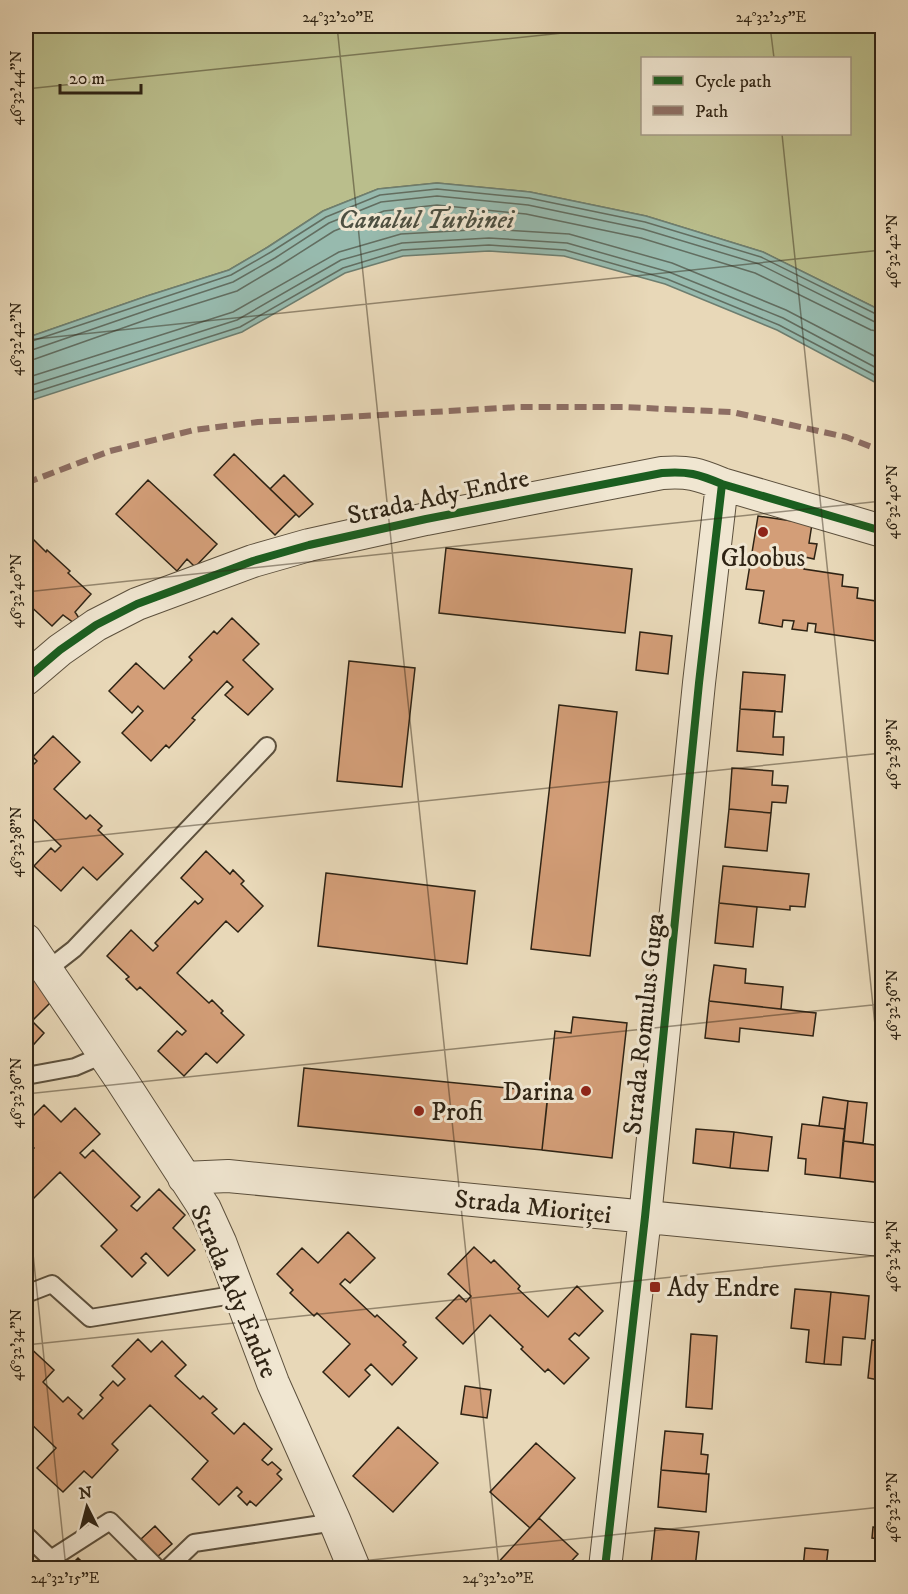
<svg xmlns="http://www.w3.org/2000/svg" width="908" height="1594" font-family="'IM FELL DW Pica',serif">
  <rect width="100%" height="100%" fill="#e8d8b8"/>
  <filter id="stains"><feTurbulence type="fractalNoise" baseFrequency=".00333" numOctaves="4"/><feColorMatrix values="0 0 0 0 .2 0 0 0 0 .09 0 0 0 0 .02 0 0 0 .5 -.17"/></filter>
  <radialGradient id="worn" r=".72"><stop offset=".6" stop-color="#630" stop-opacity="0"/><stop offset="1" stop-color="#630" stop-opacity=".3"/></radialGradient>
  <path fill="#babe8c" stroke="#747050" stroke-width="1.5" fill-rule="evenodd" d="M26,26H882V311L763,252L646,216L530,192L437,183L378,189L323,211L268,247L229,270L147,296L26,338ZM642,58H850V134H642Z"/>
  <path fill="#97baae" stroke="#6d7e70" stroke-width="1.5" d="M437,183L530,192L646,216L763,252L882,311V386L777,330L665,284L564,256L489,251L403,256L345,273L242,332L26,402V338L147,296L229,270L268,247L323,211L378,189Z"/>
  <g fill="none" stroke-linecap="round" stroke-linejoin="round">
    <path stroke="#626e61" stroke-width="1.5" d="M26,343L231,275L271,252L326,217L380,195L437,189L529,198L645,222L761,257L878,315L882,316
      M26,351L32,350L151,309L233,282L275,258L329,223L381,202L437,196L528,205L643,229L759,264L875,322L882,323
      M26,360L35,359L154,317L237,291L279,266L334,231L384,211L437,205L526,214L641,238L755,273L871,330L882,332
      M26,378L233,312L339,252L401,234L489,229L569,234L672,263L786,310L882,360
      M26,387L237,320L341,260L402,243L489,238L567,243L669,272L783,318L882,371
      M26,395L240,327L343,268L402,250L489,245L565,250L667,279L779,325L882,379"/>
  </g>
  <path fill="#d39e78" stroke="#2e2314" stroke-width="1.5" d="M234,454L296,514L275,535L214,475Z
    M284,475L313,504L299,517L270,489Z
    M148,480L217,544L195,567L187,559L177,571L116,514Z
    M758,516L812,524L809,543L817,544L814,559L805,557L804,569L843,575L842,586L858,588L857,598L882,602V642L815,632L816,624L808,623L807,631L792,629L794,621L783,620L782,627L759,623L764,591L746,589Z
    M26,532L46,552L47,550L70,571L68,573L91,594L75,612L79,618L77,621L74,623L63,615L52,626L26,602Z
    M446,548L632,569L625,633L439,613Z
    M232,618L259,644L243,660L273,689L248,715L225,695L233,687L227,681L192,718L195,720L169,748L166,745L151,761L122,733L143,711L138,706L132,713L109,691L136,663L164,689L192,660L189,657L214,631L217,634Z
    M640,632L672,636L668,674L636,670Z
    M349,661L415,668L402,787L337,781Z
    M743,672L785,675L782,712L740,709Z
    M559,705L617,712L590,956L531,949Z
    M740,709L775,711L773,737H784L783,755L737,751Z
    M53,736L80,762L54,789L86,819L90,815L102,826L98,830L123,854L97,880L83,867L61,891L34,866L51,848L55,852L61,846L26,812V762L31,767L37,761L33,757Z
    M732,768L773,771L772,785L788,786L786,803L772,802L771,813L729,809Z
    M729,809L771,813L767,851L725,847Z
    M206,851L230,874L233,870L244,881L241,884L263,906L238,932L226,921L177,973L209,1003L212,1000L223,1011L221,1013L244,1035L217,1063L206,1053L184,1076L158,1051L177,1031L182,1035L186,1031L140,987L137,990L126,979L129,977L107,956L131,930L153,951L158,946L155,943L195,901L198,904L201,902L203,899L181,878Z
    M723,866L809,874L805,907L790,906V910L719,903Z
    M326,873L475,891L467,964L318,946Z
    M719,903L757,907L753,947L715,943Z
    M714,965L746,969L745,983L783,987L781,1009L709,1001Z
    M30,974L55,998L32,1021L44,1033L26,1053V978Z
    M709,1001L816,1013L813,1036L740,1028L739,1042L705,1038Z
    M573,1017L627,1023L612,1158L542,1150L555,1031L571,1033Z
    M304,1068L548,1092L542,1150L298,1126Z
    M823,1097L848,1101L845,1129L819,1126Z
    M848,1101L867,1103L863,1143L843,1141Z
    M44,1105L61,1122L75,1108L100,1134L80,1153L85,1158L93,1150L140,1197L131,1206L137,1211L159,1189L185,1215L173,1228L195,1250L168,1276L146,1253L141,1258L146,1263L132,1277L101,1246L117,1230L60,1172L26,1206V1156L34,1148L26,1140V1123Z
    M802,1124L845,1129L840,1178L805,1174L806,1159L798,1158Z
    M696,1129L734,1132L730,1168L693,1163Z
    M734,1132L772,1137L768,1171L730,1168Z
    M843,1141L882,1146V1183L840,1178Z
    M348,1232L375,1258L350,1283L345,1279L340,1284L375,1317L377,1315L406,1342L403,1345L417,1358L392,1385L371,1364L365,1370L370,1375L349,1397L323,1372L350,1344L317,1313L314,1316L290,1293L293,1290L277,1274L302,1248L318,1263Z
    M474,1247L491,1263L494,1260L520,1286L518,1289L548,1317L577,1286L603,1311L579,1336L575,1333L569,1339L589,1358L564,1384L548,1369L545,1372L521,1349L523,1347L490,1315L463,1344L436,1318L459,1295L466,1302L471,1296L448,1274Z
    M795,1289L831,1292L824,1364L806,1362L809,1330L791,1328Z
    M831,1292L869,1296L865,1339L843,1337L841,1365L824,1364Z
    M691,1334L717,1336L712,1409L686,1407Z
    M138,1339L151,1352L162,1341L186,1365L175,1376L200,1399L203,1396L217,1409L212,1413L234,1434L244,1423L272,1449L262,1460L268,1465L272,1462L281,1470L277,1474L282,1479L256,1506L250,1501L247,1505L238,1496L242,1492L237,1487L219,1505L192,1479L208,1461L150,1405L112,1444L118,1450L92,1478L84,1471L63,1492L37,1468L56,1448L26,1419V1344L54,1370L43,1382L63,1402L68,1397L82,1410L78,1414L83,1419L103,1398L100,1395L113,1381L118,1386L125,1379L112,1366Z
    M872,1340L882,1341L879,1380L868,1378Z
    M465,1386L491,1390L487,1418L461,1414Z
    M398,1427L438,1463L393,1512L353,1476Z
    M665,1431L703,1434L701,1454L708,1455L706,1474L661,1470Z
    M536,1443L575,1478L530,1528L490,1492Z
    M661,1470L709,1474L706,1512L658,1507Z
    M539,1518L578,1554L565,1568H495L494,1567Z
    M155,1526L172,1544L157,1557L141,1539Z
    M873,1527L882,1528V1539L872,1538Z
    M655,1528L699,1532L695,1568L651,1565Z
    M805,1548L828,1550L826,1568H803Z
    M78,1558L88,1568H68Z"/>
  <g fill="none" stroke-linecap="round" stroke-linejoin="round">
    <defs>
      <path id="lane" d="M47,970L74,949L267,746
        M26,1076L75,1067L96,1058L100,1048
        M26,1294L52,1284L90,1318L239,1294
        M26,1535L51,1559L110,1521L157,1568
        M168,1568L194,1543L335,1522"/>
      <path id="street" d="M26,679L60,650L96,625L137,604L253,561L309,545L426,519L662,473C688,471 698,474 722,484L882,531
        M26,940L122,1081L205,1209L220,1242L273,1383L335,1522L354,1568
        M184,1178L228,1176L882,1240
        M605,1568L645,1217L699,683L722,484"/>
    </defs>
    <use href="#lane" stroke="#5c503d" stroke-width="20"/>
    <use href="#street" stroke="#5c503d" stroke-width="34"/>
    <use href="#lane" stroke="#f0e6d1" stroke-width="16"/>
    <use href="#street" stroke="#f0e6d1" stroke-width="32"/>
    <path stroke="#8d6e63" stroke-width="6" stroke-dasharray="12 6" stroke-linecap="butt" d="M26,483L110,451L194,430L258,422L519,407H623L732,412L846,437L882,451"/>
    <defs>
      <path id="cycleway" d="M26,679L60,650L96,625L137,604L253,561L309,545L426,519L662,473C688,471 698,474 722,484L882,531
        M605,1568L645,1217L699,683L722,484"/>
    </defs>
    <use href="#cycleway" stroke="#f0e6d1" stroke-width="11"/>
    <use href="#cycleway" stroke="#1b5e20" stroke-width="8"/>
  </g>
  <path fill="none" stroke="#2e2314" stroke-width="1.5" stroke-opacity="0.45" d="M337,26L499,1568M770,26L774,58M26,89L629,26M782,134L882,1092M26,340L882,250M26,592L882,501M26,843L882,753M26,1094L882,1004M26,1187L66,1568M26,1345L882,1255M294,1568L882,1507"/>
  <g fill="#8f2418" stroke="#f0e6d1" stroke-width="2">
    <circle cx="763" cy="532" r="6"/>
    <circle cx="586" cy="1091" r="6"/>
    <circle cx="419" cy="1111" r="6"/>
    <rect x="649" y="1281" width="12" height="12" rx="3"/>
  </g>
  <g text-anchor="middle" stroke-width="6" stroke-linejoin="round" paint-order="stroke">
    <g font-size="26" fill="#2e2314" stroke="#f0e6d1">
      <text transform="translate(438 496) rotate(-12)" y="9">Strada Ady Endre</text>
      <text transform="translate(643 1024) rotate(-84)" y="9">Strada Romulus Guga</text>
      <text transform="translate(533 1206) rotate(6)" y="9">Strada Mioriței</text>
      <text transform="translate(235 1291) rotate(67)" y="9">Strada Ady Endre</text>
    </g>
    <g font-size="26" fill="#2e2314" stroke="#f0e6d1" text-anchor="start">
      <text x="763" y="566" text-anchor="middle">Gloobus</text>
      <text x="574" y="1100" text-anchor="end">Darina</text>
      <text x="431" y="1120">Profi</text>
      <text x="667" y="1296">Ady Endre</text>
    </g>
    <g font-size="27" font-style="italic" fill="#4e5042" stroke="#f0e6d1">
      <text x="426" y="228">Canalul Turbinei</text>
    </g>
  </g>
  <rect width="908" height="1594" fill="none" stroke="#e8d8b8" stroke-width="66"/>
  <rect x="641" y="57" width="210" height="78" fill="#f0e6d1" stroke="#a29885" stroke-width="1.5"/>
  <rect x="653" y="76" width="30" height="9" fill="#1b5e20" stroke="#a29885" stroke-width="1.5"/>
  <text x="695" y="87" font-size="18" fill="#2e2314">Cycle path</text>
  <rect x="653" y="106" width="30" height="9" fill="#8d6e63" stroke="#a29885" stroke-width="1.5"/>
  <text x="695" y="117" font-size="18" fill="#2e2314">Path</text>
  <g transform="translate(87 1507) rotate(354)" stroke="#f0e6d1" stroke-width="4.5" paint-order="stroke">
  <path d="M0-4.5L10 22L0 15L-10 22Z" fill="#2e2314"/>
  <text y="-9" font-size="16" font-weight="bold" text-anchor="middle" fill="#2e2314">N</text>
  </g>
  <path d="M60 84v9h81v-9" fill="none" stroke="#2e2314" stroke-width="3"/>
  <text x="69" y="84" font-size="18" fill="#2e2314" stroke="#f0e6d1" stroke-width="4.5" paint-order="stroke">20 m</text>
  <rect x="33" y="33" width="842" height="1528" fill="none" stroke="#2e2314" stroke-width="2"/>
  <g font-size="15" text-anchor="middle" fill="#2e2314">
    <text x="338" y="22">24°32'20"E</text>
    <text x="771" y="22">24°32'25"E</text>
    <text transform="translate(16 88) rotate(-90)" y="5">46°32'44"N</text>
    <text transform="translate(892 251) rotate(-90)" y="5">46°32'42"N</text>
    <text transform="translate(16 339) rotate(-90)" y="5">46°32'42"N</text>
    <text transform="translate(892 502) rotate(-90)" y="5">46°32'40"N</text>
    <text transform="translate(16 591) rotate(-90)" y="5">46°32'40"N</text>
    <text transform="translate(892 754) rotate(-90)" y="5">46°32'38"N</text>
    <text transform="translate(16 842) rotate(-90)" y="5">46°32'38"N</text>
    <text transform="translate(892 1005) rotate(-90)" y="5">46°32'36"N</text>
    <text transform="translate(16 1093) rotate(-90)" y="5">46°32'36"N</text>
    <text transform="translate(892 1256) rotate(-90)" y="5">46°32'34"N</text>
    <text transform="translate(16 1345) rotate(-90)" y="5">46°32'34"N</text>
    <text transform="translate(892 1507) rotate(-90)" y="5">46°32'32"N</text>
    <text x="65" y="1583">24°32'15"E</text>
    <text x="498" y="1583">24°32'20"E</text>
  </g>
  <rect width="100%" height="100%" filter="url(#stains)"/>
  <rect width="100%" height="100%" fill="url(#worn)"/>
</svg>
